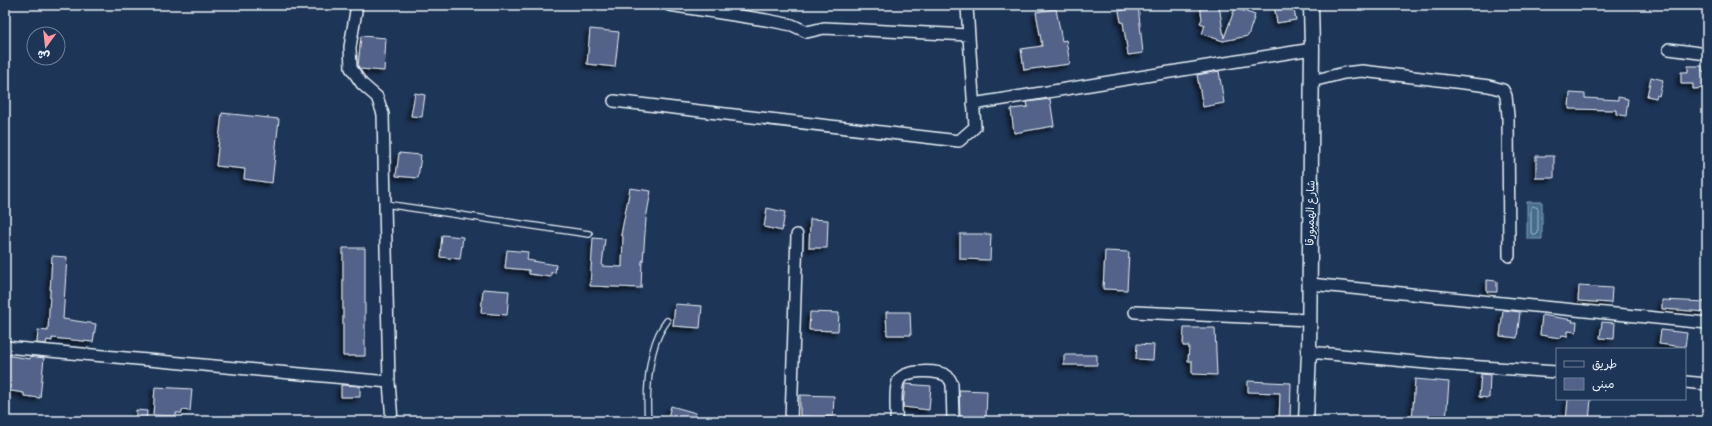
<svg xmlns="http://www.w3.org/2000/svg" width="1712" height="426" font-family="Sriracha,'Playpen Sans Arabic',sans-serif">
  <defs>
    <filter id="shadow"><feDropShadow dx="-3.5" dy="3.5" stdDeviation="2" flood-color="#0009"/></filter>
  </defs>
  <rect width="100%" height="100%" fill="#1d3557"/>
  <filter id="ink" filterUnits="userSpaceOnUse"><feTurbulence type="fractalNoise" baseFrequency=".025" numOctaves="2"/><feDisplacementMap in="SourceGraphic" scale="8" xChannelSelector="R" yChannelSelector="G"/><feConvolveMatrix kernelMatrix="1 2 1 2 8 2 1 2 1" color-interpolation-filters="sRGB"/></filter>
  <g filter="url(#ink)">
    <path fill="#446c8c" stroke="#86a1b7" d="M1527,202H1542V239H1527Z"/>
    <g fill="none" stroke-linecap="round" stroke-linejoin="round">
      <path stroke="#a6bccd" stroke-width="1" d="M1533,206L1538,208V233L1536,235L1531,233V208Z"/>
    </g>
    <path fill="#526289" stroke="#e8f1f8" filter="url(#shadow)" d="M1125,5H1138L1143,53L1128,55L1123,22H1121L1119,11L1125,10Z
      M1200,5H1219L1224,38L1235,8L1255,15L1248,36L1223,41L1202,34L1205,25L1200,23L1202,19Z
      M1274,5H1293L1296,20L1277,23Z
      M1056,9L1062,41L1066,40L1070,64L1024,70L1021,49L1042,46L1036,12Z
      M590,29L619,32L615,67L587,64Z
      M361,36L386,38L384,71L360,69L358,66Z
      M1688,66H1702V71H1707V88L1693,89V84H1681V72H1688Z
      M1219,71L1224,103L1203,107L1197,75Z
      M1651,77L1663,80L1659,96L1657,95L1656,98L1647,96Z
      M415,93L425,95L422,117L411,116Z
      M1570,93L1585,94V98L1618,100V97L1628,99L1626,116L1616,114V110L1569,109Z
      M1050,99L1054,126L1014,133L1011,109L1028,107L1027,102Z
      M222,113L279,119L272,183L244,179L245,169L216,166Z
      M399,153L421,155L418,178L396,176Z
      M1536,156H1554V178H1536Z
      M630,188L651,191L646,219L643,261H642L641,288L590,286L593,238L605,239L602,266L622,267L623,236L621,235Z
      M767,208L785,212L782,231L764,227Z
      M810,219L828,220L827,248H809Z
      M960,234H991L990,260L960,259Z
      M442,235L463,237L460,259L440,257Z
      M343,248H365V356H343Z
      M507,250L528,252L527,260L556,265L555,273L551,272V277L529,274V270L505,268Z
      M1105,251L1129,252L1127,290L1103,289Z
      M52,256L67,257L63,319L96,324L93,342L52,338V341L47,340L46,344L37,343L38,330L48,331Z
      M1487,280L1497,281V292H1487Z
      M1579,286L1612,288L1611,303L1578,301Z
      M483,289L509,291L507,315L481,313Z
      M1662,300L1707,302L1706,312L1662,309Z
      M675,304L702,306L700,328L673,326Z
      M1503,310L1520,312L1517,338L1500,336Z
      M810,312L839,313L838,331L809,330Z
      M886,312H910L911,335H887Z
      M1542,315L1573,320L1572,322H1577L1576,332L1568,331V336L1562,335L1561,338L1540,335Z
      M1602,322L1615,323L1614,339L1600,338Z
      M1184,328H1215L1217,375L1192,374V361H1188L1189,346H1183Z
      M1661,330L1687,333L1685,347L1659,344Z
      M1137,344L1154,345L1153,360L1136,359Z
      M5,355L30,359V356L44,358L40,398L24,396V393L5,390Z
      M1064,355H1097V365H1064Z
      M1481,374L1490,375L1489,398L1479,397Z
      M1415,379L1449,382L1446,421H1412Z
      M1248,381L1291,383L1290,421H1279L1280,393L1248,392Z
      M905,384L931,386L929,410L903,407Z
      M341,385L360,386V397H341Z
      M155,387L192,389L190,411L182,410V413H176V416L153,415Z
      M959,390L987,391L986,418L960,417Z
      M800,395L834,396L833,417L800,416Z
      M1568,399H1591L1589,421H1566Z
      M671,406L696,413L694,421H667Z
      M136,410L147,411L146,421L136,420Z"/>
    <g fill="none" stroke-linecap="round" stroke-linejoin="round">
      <defs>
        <path id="service" d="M385,204L589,234
          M648,421C646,396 648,357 659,334C661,330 664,325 667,321"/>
        <path id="minor" d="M357,5L350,47L351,68L362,84L377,97L383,114L389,382L392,421
          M669,5L766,20L792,25L807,32L824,28L969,35
          M1669,49L1707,54
          M1312,81L1344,73L1362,71L1489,86L1503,90L1506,96L1508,116L1509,256
          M614,101L959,141L975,127L967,7
          M973,104L1312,49
          M1310,284L1707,323
          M1135,312L1308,320
          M5,347L389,382
          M1309,352L1437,364L1557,372
          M1685,382L1707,384
          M791,421L797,235
          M896,421C897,411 894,388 899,380C905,369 938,370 947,376C949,378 951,381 952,384L953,421"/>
        <path id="tertiary" d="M1306,421L1309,352L1312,49L1311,5"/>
      </defs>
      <use href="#service" stroke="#e8f1f8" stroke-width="8"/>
      <use href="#minor" stroke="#e8f1f8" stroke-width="14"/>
      <use href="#tertiary" stroke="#e8f1f8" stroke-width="17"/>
      <use href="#service" stroke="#1d3557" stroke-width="5.5"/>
      <use href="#minor" stroke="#1d3557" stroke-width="11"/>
      <use href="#tertiary" stroke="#1d3557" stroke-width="14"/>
    </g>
  </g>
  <g text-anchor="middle" stroke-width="3" stroke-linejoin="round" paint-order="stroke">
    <g font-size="11" fill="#e8f1f8" stroke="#1d3557">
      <text transform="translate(1310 213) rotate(-89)" y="4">شارع الهمبورقا</text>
    </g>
  </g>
  <rect width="1712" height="426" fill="none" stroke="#1d3557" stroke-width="20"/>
  <rect x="10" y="10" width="1692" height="406" fill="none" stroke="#e8f1f8" stroke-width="1.5" filter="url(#ink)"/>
  <rect x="1556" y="348" width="130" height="52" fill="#1d3557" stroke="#6e8097"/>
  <rect x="1564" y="361" width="20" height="6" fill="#1d3557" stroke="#6e8097"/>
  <text x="1592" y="368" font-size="12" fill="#e8f1f8">طريق</text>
  <rect x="1564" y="378" width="20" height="12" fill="#526289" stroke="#6e8097"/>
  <text x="1592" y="388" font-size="12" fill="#e8f1f8">مبنى</text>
  <g transform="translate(46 46) rotate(195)"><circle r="19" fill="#1d3557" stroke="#6e8097"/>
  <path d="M0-3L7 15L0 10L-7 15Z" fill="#ff9aa2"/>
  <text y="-6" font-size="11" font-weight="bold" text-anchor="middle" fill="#e8f1f8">ش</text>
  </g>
</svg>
